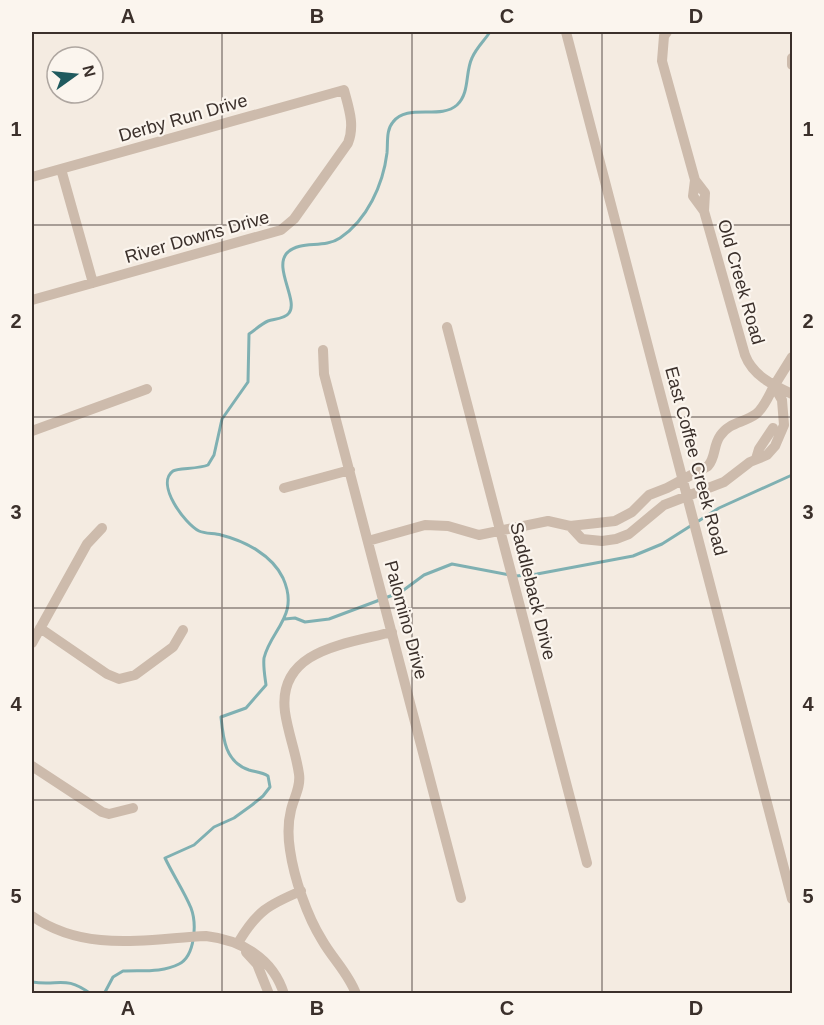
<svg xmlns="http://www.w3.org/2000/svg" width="824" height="1025" font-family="Helvetica,sans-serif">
  <rect width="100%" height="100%" fill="#f4ebe1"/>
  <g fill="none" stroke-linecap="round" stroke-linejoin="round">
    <path stroke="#7fb0b2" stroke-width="3" d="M697,522L719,508L792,475
      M516,576L537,574L633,556L662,544L692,525
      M285,619L295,618L305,622L329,619L401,592L424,575L452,564L510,575
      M32,982C60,986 65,975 91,994
      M104,994L113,977L123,971C141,970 162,973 179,964C195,956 197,924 191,908C184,891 173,875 165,858L194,845L214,827L234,818L252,805L263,796L270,787L268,776C262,772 256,772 249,770C225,762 223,738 221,717L246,708L266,685C265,677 263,667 264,658C271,629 300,616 283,578C272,555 245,541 221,535C215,533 205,534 199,531C185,524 155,484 173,471C177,468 199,469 208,465L214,455L222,419L248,382L249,334C255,330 261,324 268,321C274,319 285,319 289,313C299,301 272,266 288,252C301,240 324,249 340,238C367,220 383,185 387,153C388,142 386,130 393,122C407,103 440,120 457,105C470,93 465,72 472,58C476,48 484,41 490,32"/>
    <path stroke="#cdbbac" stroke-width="10" d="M566,32L792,899
      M667,32L664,36L662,61L695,180L705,193L704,211L745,355C753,376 773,385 792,394
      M792,58V65
      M61,169L93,283
      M32,177L344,90C349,109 355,125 348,143L294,219L281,230L32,300
      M695,180L693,196L704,211
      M447,327L587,863
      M323,350L324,374L461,898
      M774,386L792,357
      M32,431L147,389
      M756,459L759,449L773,428
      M284,488L350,470
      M368,541L425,525L448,526L479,535L548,521L570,526L615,521L632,512L649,495L667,488L708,466C716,457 713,446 720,436C729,422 744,423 756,414C764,408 769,395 774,386L782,400L784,425L775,446L767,455L750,462L724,482L664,505L629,534L616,539L602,541L582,539L570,526
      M40,628L107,674L119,679L135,675L173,647L183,630
      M32,643L87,544L102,528
      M32,766L102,812L109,814L133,808
      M32,916C85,953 146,939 206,936C241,940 273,958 284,994
      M238,943C257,911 268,905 301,891
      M246,952L257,964L269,994
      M356,994C349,974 332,958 322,940C307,916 294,878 290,850C288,837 288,822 291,810C294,797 301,787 299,774C296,753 288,733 285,712C277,649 347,644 392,632"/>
  </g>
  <path fill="none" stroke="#3b302b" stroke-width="1.5" stroke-opacity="0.55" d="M222,32V994M412,32V994M602,32V994M32,225H792M32,417H792M32,608H792M32,800H792"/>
  <g text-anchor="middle" stroke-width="4.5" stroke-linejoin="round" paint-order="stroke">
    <g font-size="18" fill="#3b302b" stroke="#fbf5ee">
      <text transform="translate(183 118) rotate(-16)" y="6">Derby Run Drive</text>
      <text transform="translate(197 237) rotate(-16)" y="6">River Downs Drive</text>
      <text transform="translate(741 282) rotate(74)" y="6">Old Creek Road</text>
      <text transform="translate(696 461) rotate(75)" y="6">East Coffee Creek Road</text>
      <text transform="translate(533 591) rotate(76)" y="6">Saddleback Drive</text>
      <text transform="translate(406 620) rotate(75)" y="6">Palomino Drive</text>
    </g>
  </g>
  <rect width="824" height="1025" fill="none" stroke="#fbf5ee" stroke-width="66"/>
  <g transform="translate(75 75) rotate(75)"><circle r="28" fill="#fbf5ee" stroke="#aea6a0" stroke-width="1.5"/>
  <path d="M0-4.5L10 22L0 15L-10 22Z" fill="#1f5a5e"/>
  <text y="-9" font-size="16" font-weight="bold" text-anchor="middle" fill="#3b302b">N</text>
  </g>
  <rect x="33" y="33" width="758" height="959" fill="none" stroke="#3b302b" stroke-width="2"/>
  <g font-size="20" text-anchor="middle" font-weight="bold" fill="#3b302b">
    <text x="128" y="23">A</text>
    <text x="317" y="23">B</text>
    <text x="507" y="23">C</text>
    <text x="696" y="23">D</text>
    <text x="16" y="136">1</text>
    <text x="808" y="136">1</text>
    <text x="16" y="328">2</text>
    <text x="808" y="328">2</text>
    <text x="16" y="519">3</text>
    <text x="808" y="519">3</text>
    <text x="16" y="711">4</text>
    <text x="808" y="711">4</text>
    <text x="16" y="903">5</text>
    <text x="808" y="903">5</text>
    <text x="128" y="1015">A</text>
    <text x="317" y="1015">B</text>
    <text x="507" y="1015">C</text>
    <text x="696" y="1015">D</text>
  </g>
</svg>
